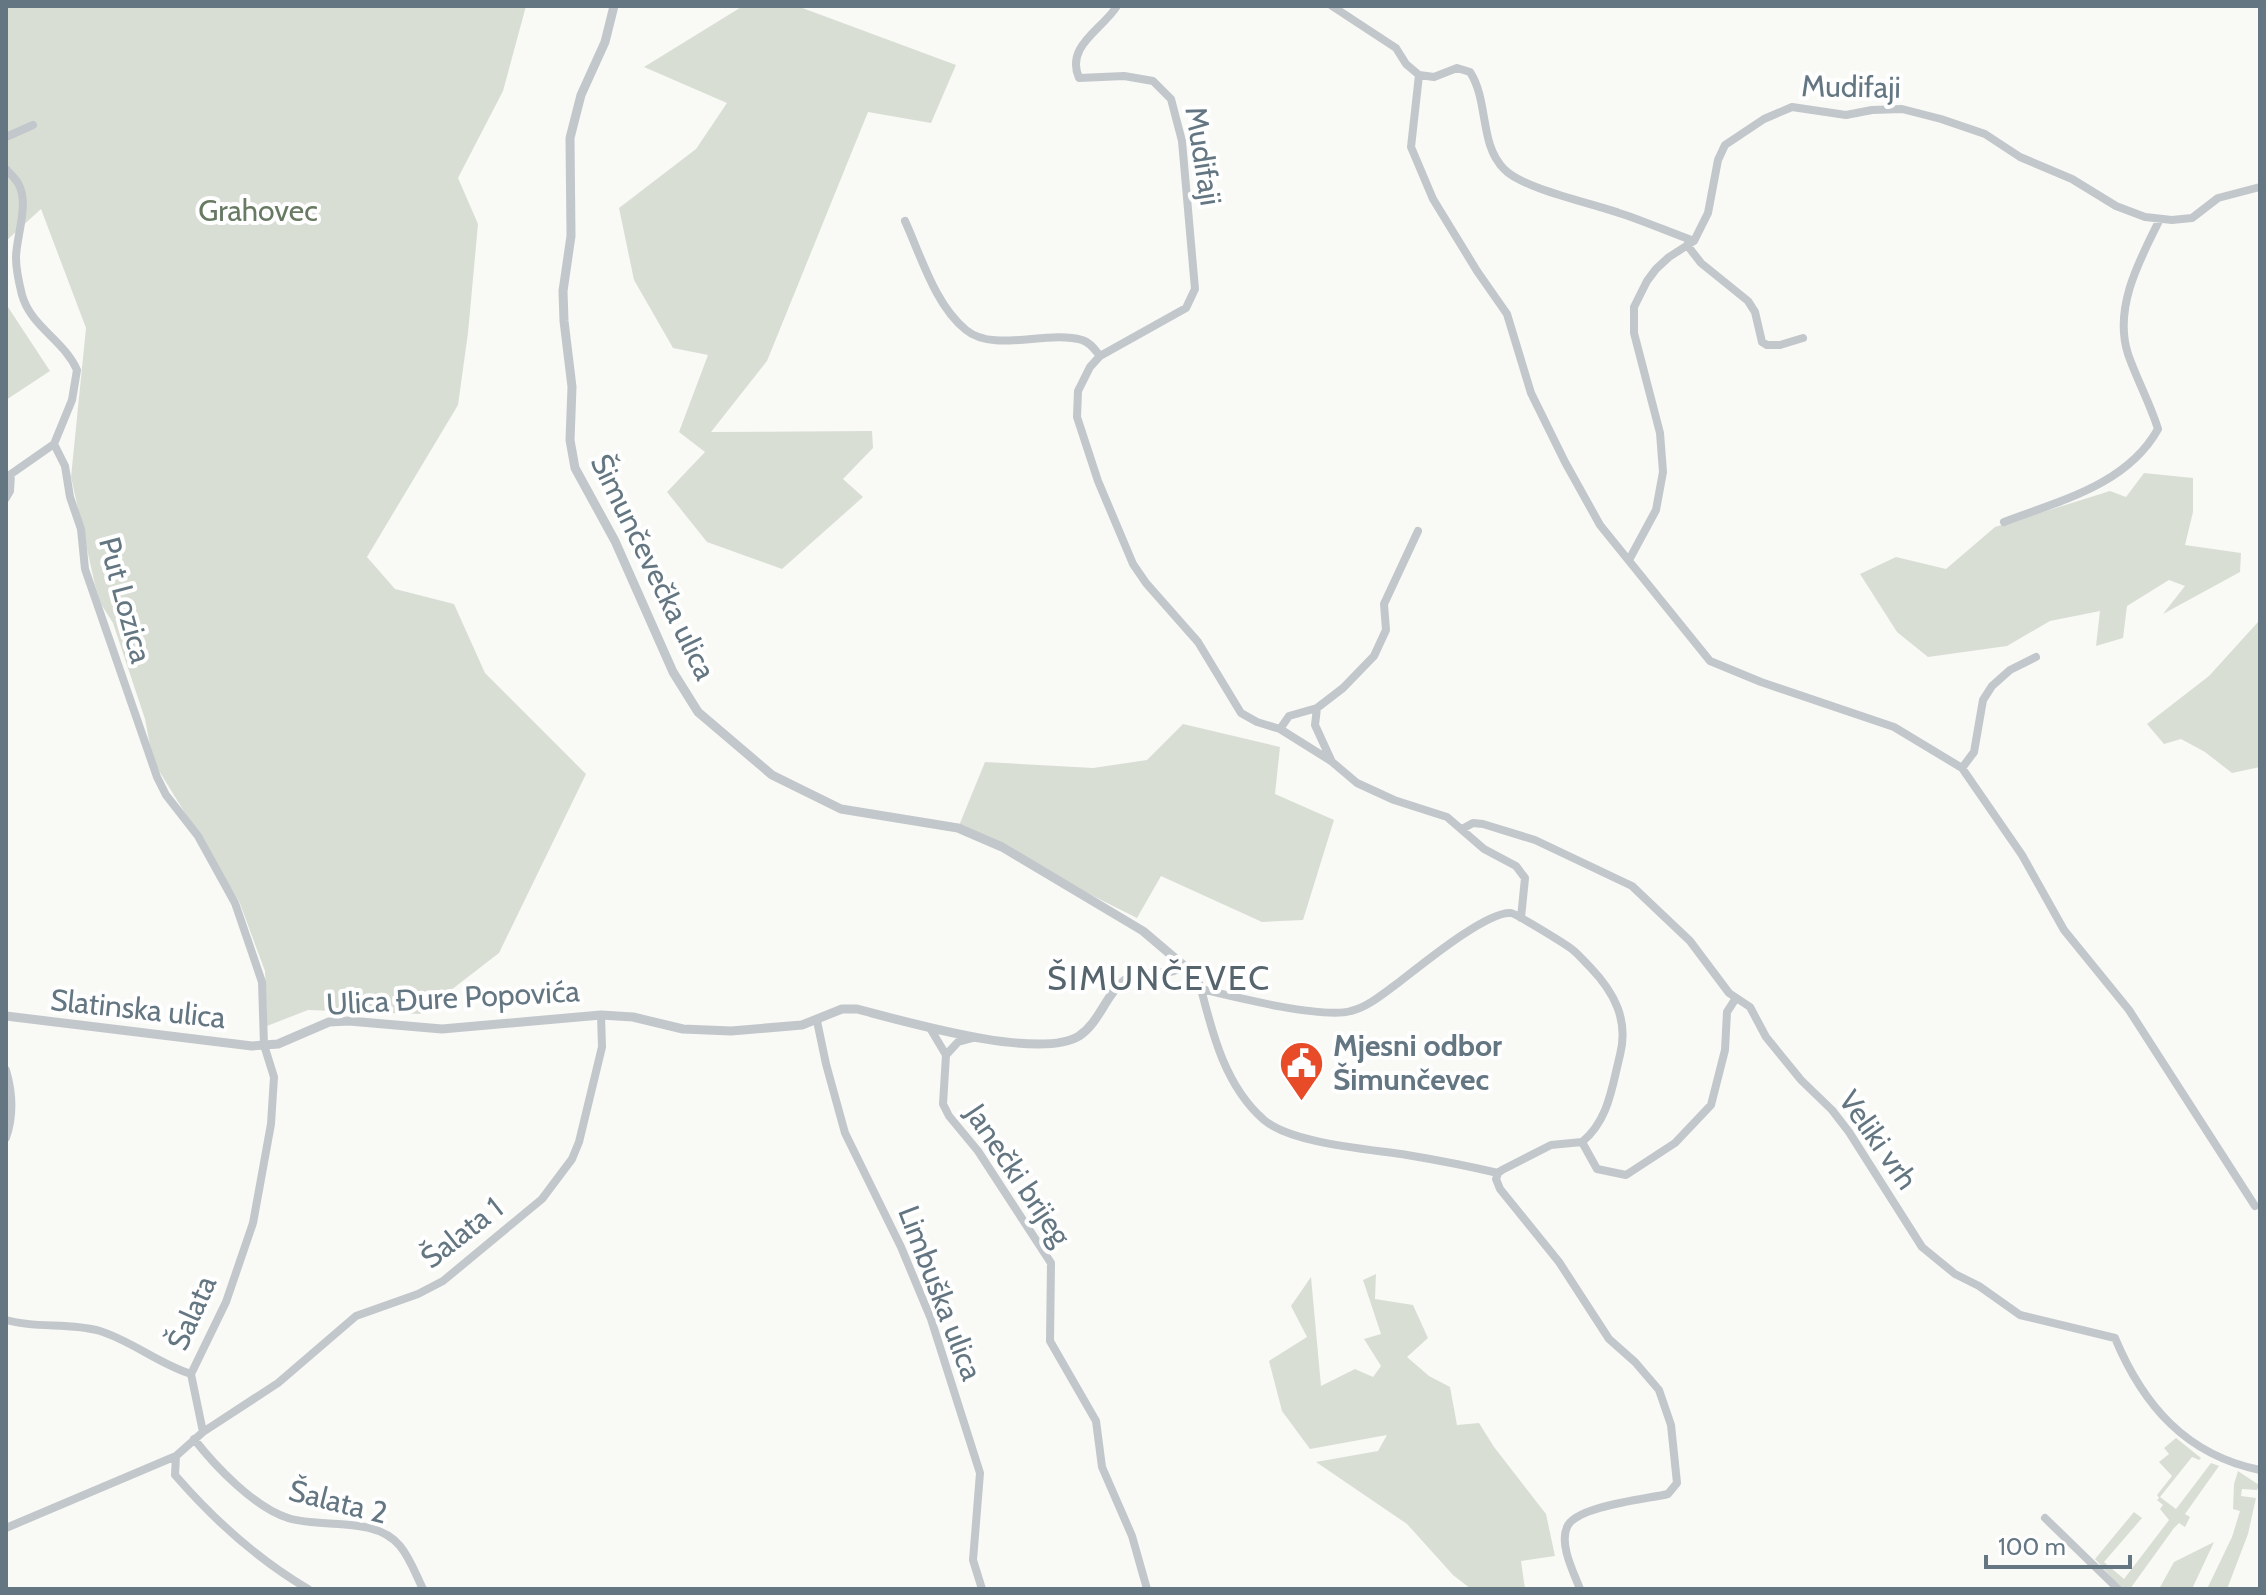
<svg xmlns="http://www.w3.org/2000/svg" width="2266" height="1595" font-family="Cabin,sans-serif">
  <rect width="100%" height="100%" fill="#f9f9f6"/>
  <path fill="#d9ded5" d="M6,6H526L503,91L458,178L478,224L468,333L458,405L367,557L395,589L454,604L485,673L586,774L499,953L420,1014L308,1010L267,1026L265,971L239,901L153,761L145,719L113,623L101,604L95,585L71,477L86,328L41,209L6,241Z
    M743,6H797L956,65L931,123L868,112L767,361L711,432L872,431L873,448L843,479L863,497L782,569L707,542L667,492L705,452L679,432L708,355L673,348L634,280L619,208L696,149L727,103L644,67Z
    M6,304L50,371L6,400Z
    M2144,473L2193,478V512L2185,545L2241,553L2240,572L2163,614L2185,586L2169,580L2127,606L2123,638L2096,646L2100,611L2050,621L2007,646L1928,657L1897,632L1860,574L1896,557L1946,569L1995,527L2110,491L2126,497Z
    M2258,622L2260,624V767L2232,773L2205,752L2181,739L2164,744L2147,724L2209,676Z
    M1183,724L1280,747L1275,794L1334,820L1303,920L1262,922L1161,876L1137,918L958,828L985,762L1093,768L1147,760Z
    M1376,1274L1375,1299L1413,1305L1428,1338L1407,1357L1429,1376L1450,1387L1457,1425L1479,1423L1494,1447L1546,1514L1555,1556L1521,1561L1525,1589H1471L1453,1575L1407,1524L1316,1462L1378,1451L1387,1435L1310,1449L1282,1411L1269,1361L1307,1337L1291,1306L1311,1277L1321,1386L1355,1369L1373,1377L1381,1366L1364,1339L1381,1334L1363,1280Z
    M2176,1438L2201,1458L2199,1460L2192,1457L2160,1497L2176,1509L2211,1463L2219,1466L2185,1514L2190,1517L2185,1527L2179,1523L2174,1528L2130,1589H2122L2095,1559L2134,1512L2142,1518L2104,1562L2124,1579L2169,1520L2160,1509L2163,1505L2157,1500L2159,1498L2157,1495L2172,1476L2159,1462L2169,1454L2164,1448Z
    M2238,1471L2259,1485L2257,1490L2242,1489L2241,1496L2256,1498L2248,1534L2227,1589H2207L2232,1537L2240,1511L2233,1509L2234,1484Z
    M2214,1542L2192,1589H2159L2174,1562Z"/>
  <g fill="none" stroke-linecap="round" stroke-linejoin="round">
    <path stroke="#c2c7cb" stroke-width="8" d="M1332,6L1396,48L1406,64L1419,75L1434,77L1457,68L1470,72C1489,101 1479,144 1504,169C1523,189 1591,203 1619,213C1644,221 1669,232 1694,241
      M1419,75L1411,147L1433,199L1477,271L1507,314L1531,393L1565,462L1600,525L1710,661L1761,682L1894,727L1962,768L1974,752L1983,700L1992,686L2010,670L2036,657
      M6,137L33,125
      M6,169C10,174 15,178 18,183C30,204 16,236 16,258C16,271 19,283 22,295C31,327 64,340 77,370L72,400L54,444L65,466L70,497L81,529L85,569L157,777L166,795L198,836L235,903L262,982L264,1045L274,1077L271,1124L253,1223L226,1302L191,1374L203,1432L176,1456L6,1528
      M905,221C921,256 935,305 966,330C994,353 1047,330 1082,340C1090,342 1095,350 1100,356L1090,367L1078,391L1077,417L1098,481L1133,564L1146,583L1198,642L1241,713L1257,722L1280,729L1331,761L1357,783L1394,800L1447,817L1484,849L1516,866L1525,878L1521,918
      M1687,245L1701,263L1748,301L1755,312L1762,342L1767,345H1780L1803,338
      M1100,356L1186,308L1195,289L1182,141L1171,99L1153,81L1124,76L1079,78C1065,46 1102,30 1117,6
      M6,498L10,491L11,474L54,444
      M2004,522C2059,501 2127,485 2158,429C2150,403 2137,380 2128,354C2113,308 2140,259 2160,219
      M1629,560L1656,510L1663,472L1660,433L1634,333V307L1647,281L1656,269L1669,257L1694,241L1708,213L1718,160L1725,145L1764,119L1792,107L1846,115L1872,110L1902,109L1941,119L1985,134L2020,157L2072,179L2116,206L2145,217L2172,220L2192,218L2218,198L2260,187
      M1317,708L1315,725L1331,760
      M1280,729L1289,716L1317,708L1343,688L1374,656L1386,630L1384,604L1418,531
      M1962,768L2022,855L2064,930L2129,1010L2255,1206
      M1462,829L1473,823L1483,824L1535,840L1632,886L1690,941L1729,993L1750,1007L1766,1037L1801,1080L1832,1110L1849,1132L1922,1247L1955,1274L1979,1286L2020,1315L2115,1338C2143,1405 2186,1455 2260,1470
      M1183,965L1198,980L1201,989C1213,1036 1226,1087 1264,1120C1293,1144 1369,1149 1407,1155C1437,1160 1468,1166 1498,1173
      M1201,989C1234,997 1322,1019 1351,1011C1368,1007 1384,993 1398,983C1419,967 1486,911 1511,913C1515,913 1567,945 1573,950C1579,955 1585,962 1590,967C1614,992 1629,1020 1620,1055C1612,1086 1609,1120 1582,1142L1551,1145L1502,1170L1498,1173L1496,1179L1500,1189L1559,1262L1609,1339L1635,1362L1659,1390L1671,1425L1677,1483L1668,1494C1647,1499 1576,1506 1567,1527C1559,1545 1574,1573 1580,1589
      M817,1021L826,1064L845,1133L901,1247L931,1319L980,1473L973,1560L982,1589
      M930,1028L946,1055
      M973,1038L958,1042L946,1055L943,1104L949,1116L978,1151L1051,1263L1050,1341L1096,1421L1102,1467L1132,1536L1147,1589
      M6,1070C13,1094 14,1115 6,1138
      M1582,1142L1597,1169L1626,1175L1675,1143L1711,1105L1725,1050L1727,1012L1736,998
      M6,1320C37,1329 69,1322 100,1331C132,1341 159,1364 191,1374
      M203,1432L278,1383L356,1316L418,1294L443,1281L542,1199L572,1159L579,1142L602,1047L601,1015
      M194,1439C215,1466 255,1508 288,1518C321,1529 375,1515 400,1546C410,1558 416,1575 423,1589
      M176,1456L175,1475C214,1520 257,1559 308,1589
      M2045,1518L2118,1589"/>
    <path stroke="#c2c7cb" stroke-width="9" d="M6,1016L252,1046L278,1044L329,1022L349,1021L442,1029L601,1015L633,1017L683,1029L731,1031L802,1025L842,1009H857C904,1021 1039,1061 1079,1036C1100,1022 1105,995 1125,980C1143,968 1167,979 1183,965L1143,931L1002,847L958,828L841,809L772,775L698,712L673,672L615,541L575,468L570,440L572,387L564,321L563,291L571,236L570,138L581,95L605,42L614,6"/>
  </g>
  <defs>
    <symbol id="civic-pin" viewBox="-11 -11 22 30"><path d="M0 17L-7.5 6A9.5 9.5 0 1 1 7.5 6Z" fill="#e74b28" stroke="#fff"/><path d="M-.6-6.5H3V-4.5H.6V-3L4-1V1h2V6H-6V1h2V-1L-.6-3ZM-1.2 2.5V6h2.4V2.5Z" fill="#fff"/></symbol>
  </defs>
  <g fill-rule="evenodd">
    <use href="#civic-pin" x="1276" y="1038" width="51" height="69"/>
  </g>
  <g text-anchor="middle" stroke-width="8" stroke-linejoin="round" paint-order="stroke">
    <g font-size="30" fill="#637682" stroke="#fff">
      <text transform="translate(1851 87) rotate(1)" y="10">Mudifaji</text>
      <text transform="translate(1203 156) rotate(81)" y="10">Mudifaji</text>
      <text transform="translate(653 567) rotate(64)" y="10">Šimunčevečka ulica</text>
      <text transform="translate(125 600) rotate(75)" y="10">Put Lozica</text>
      <text transform="translate(453 998) rotate(-3)" y="10">Ulica Đure Popovića</text>
      <text transform="translate(138 1009) rotate(6)" y="10">Slatinska ulica</text>
      <text transform="translate(1878 1140) rotate(55)" y="10">Veliki vrh</text>
      <text transform="translate(1018 1175) rotate(56)" y="10">Janečki brijeg</text>
      <text transform="translate(462 1233) rotate(-38)" y="10">Šalata 1</text>
      <text transform="translate(940 1293) rotate(69)" y="10">Limbuška ulica</text>
      <text transform="translate(192 1313) rotate(-66)" y="10">Šalata</text>
      <text transform="translate(338 1502) rotate(14)" y="10">Šalata 2</text>
    </g>
    <g font-size="30" fill="#687a62" stroke="#fff">
      <text x="258" y="221">Grahovec</text>
    </g>
    <g font-size="30" font-weight="bold" fill="#637682" stroke="#fff" text-anchor="start">
      <text x="1333" y="1056">Mjesni odbor<tspan x="1333" dy="34">Šimunčevec</tspan></text>
    </g>
    <g font-size="34" letter-spacing="2" fill="#55646d" stroke="#fff">
      <text x="1159" y="990">ŠIMUNČEVEC</text>
    </g>
  </g>
  <rect width="2266" height="1595" fill="none" stroke="#637682" stroke-width="16"/>
  <path d="M1986 1555v12h144v-12" fill="none" stroke="#637682" stroke-width="4"/>
  <text x="1998" y="1555" font-size="24" fill="#637682" stroke="#ffffff" stroke-width="6" paint-order="stroke">100 m</text>
</svg>
